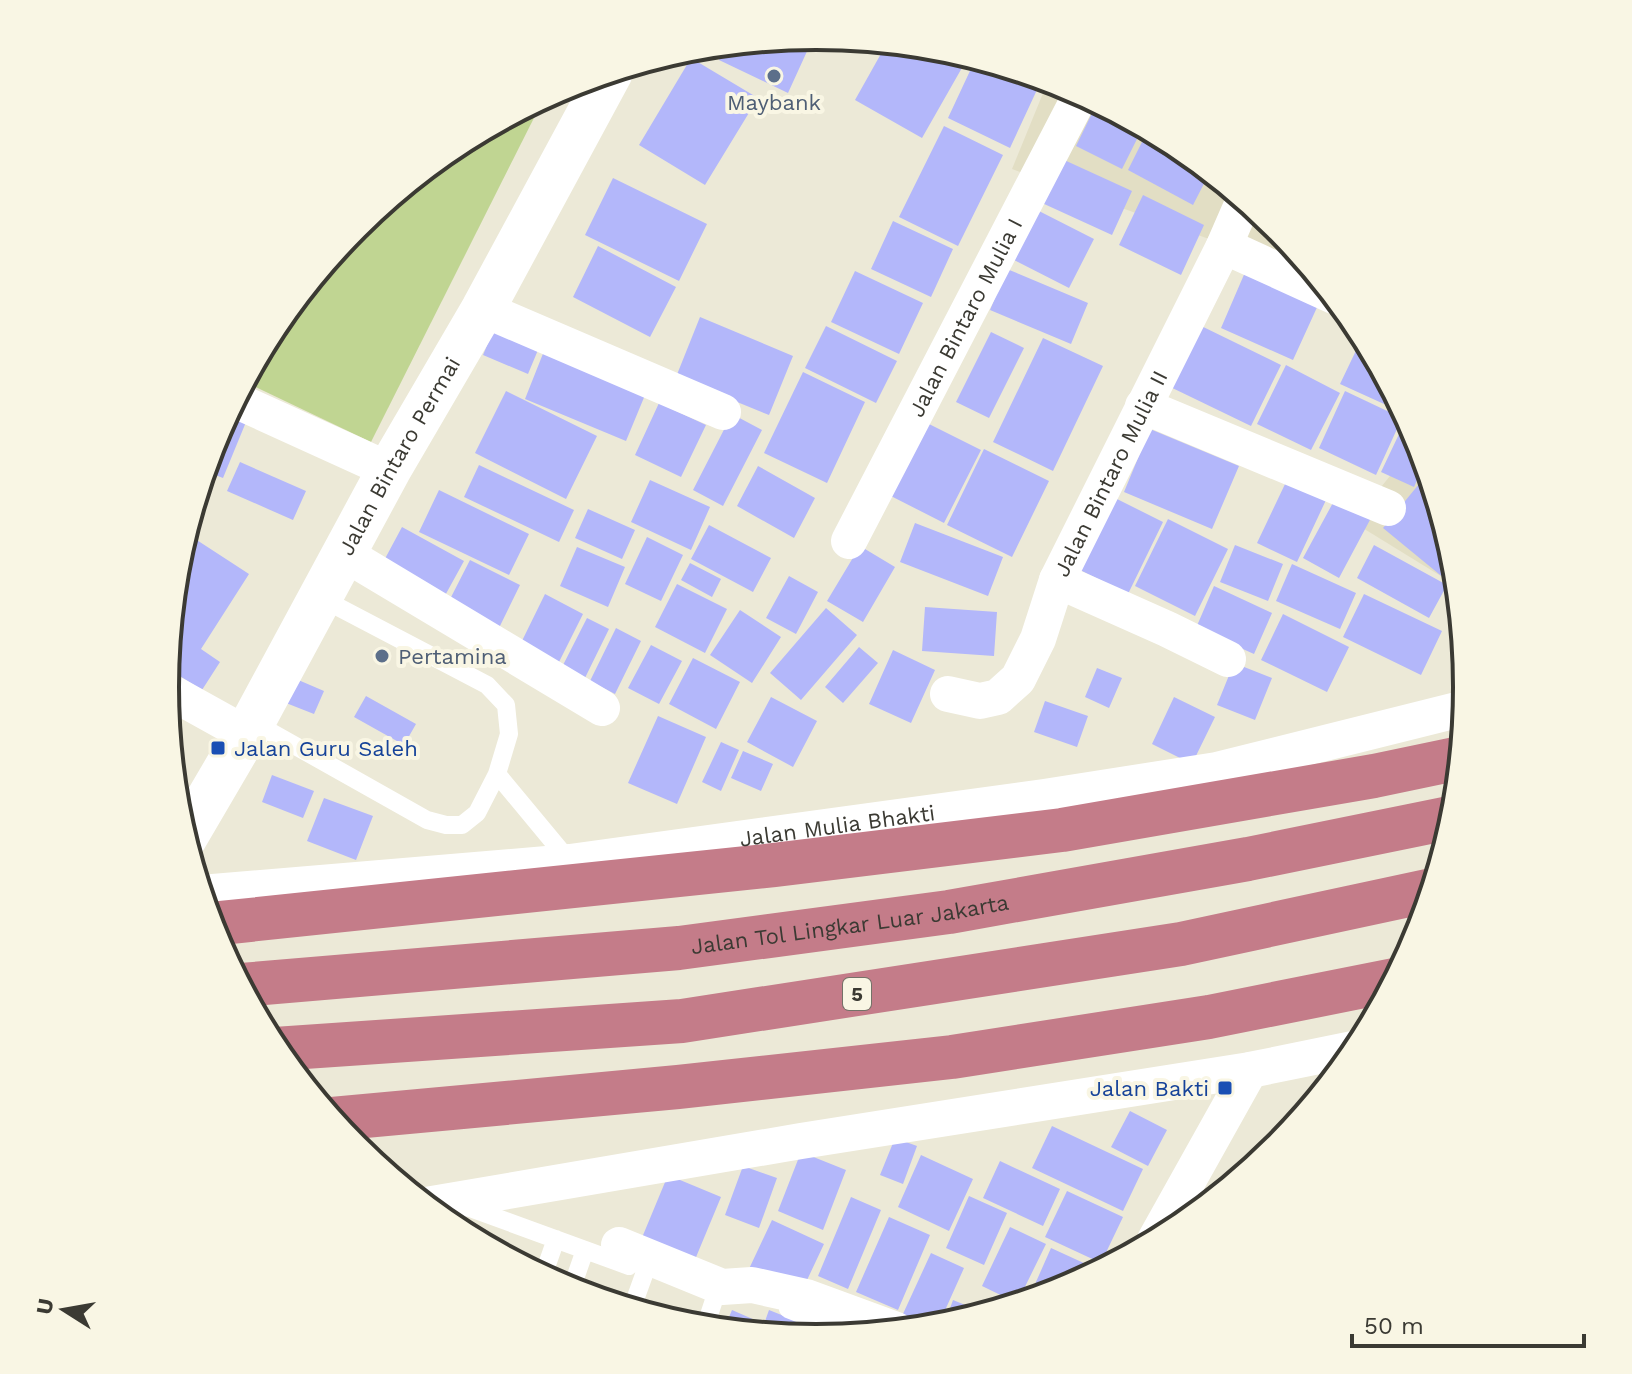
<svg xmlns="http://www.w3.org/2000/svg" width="1632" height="1374" font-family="'Work Sans',sans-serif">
  <rect width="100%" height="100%" fill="#ece9d7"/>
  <path fill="#e2dec4" d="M1048,81L1066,86L1178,146L1277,227L1319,278L1012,169Z
    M1418,441L1455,560L1457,586L1353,522Z"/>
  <path fill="#c0d592" d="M544,98L371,442L245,382L275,325L356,226L455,145Z"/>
  <path fill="#b3b7fa" d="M814,36L788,93L719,60L726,45Z
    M887,43L943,49L955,52L967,59L922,138L855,100Z
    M691,58L758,98L705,185L639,145Z
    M976,58L1042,79L1010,148L948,118Z
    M1097,103L1143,127L1122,169L1076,146Z
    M944,126L1003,155L958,246L899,217Z
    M1148,130L1178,146L1210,172L1193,205L1128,170Z
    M1062,159L1132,191L1112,235L1042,203Z
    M613,178L707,224L679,281L585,235Z
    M1143,195L1204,225L1181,275L1119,245Z
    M1037,210L1094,239L1069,288L1012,259Z
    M1264,217L1277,227L1291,245L1258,230Z
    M893,221L953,249L931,297L871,269Z
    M598,246L676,287L650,337L573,297Z
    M1007,269L1088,303L1071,344L990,310Z
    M1246,270L1319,303L1293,360L1221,328Z
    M855,271L923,303L899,354L831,322Z
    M700,317L793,356L769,415L676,377Z
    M1191,321L1281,365L1251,426L1162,383Z
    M826,326L897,361L876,403L805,368Z
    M493,331L538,350L528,374L483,355Z
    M991,332L1024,348L989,418L956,402Z
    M1363,336L1391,388L1384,404L1340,384Z
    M1043,338L1103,366L1053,471L993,442Z
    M548,341L650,383L626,441L525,399Z
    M1286,365L1340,393L1311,450L1257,424Z
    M803,372L865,402L827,483L764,453Z
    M506,391L597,436L566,499L475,453Z
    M1345,391L1402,418L1376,475L1319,448Z
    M659,403L706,425L681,477L635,455Z
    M227,414L246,422L223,478L205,471L215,437Z
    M732,414L762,430L723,506L693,490Z
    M921,420L981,450L944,523L885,493Z
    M1150,429L1239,466L1212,529L1124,492Z
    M1400,432L1418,440L1425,462L1414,487L1381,472Z
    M984,449L1049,481L1012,557L947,525Z
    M240,462L306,491L293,520L227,491Z
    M479,465L574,510L559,542L464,497Z
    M758,466L815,498L794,538L737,506Z
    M1428,473L1455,560L1457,586L1456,588L1383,528Z
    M650,480L710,507L691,550L631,522Z
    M202,481L213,487L191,528L188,526Z
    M1286,482L1326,500L1297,562L1257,543Z
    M439,490L529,534L509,575L419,532Z
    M1105,493L1163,522L1128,594L1070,565Z
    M1335,499L1371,518L1339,578L1303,558Z
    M588,509L635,530L622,559L575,538Z
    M1168,519L1228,549L1195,616L1135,586Z
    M915,523L1003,557L988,596L900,562Z
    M709,525L771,558L753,592L691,559Z
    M402,527L464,561L442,601L380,568Z
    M186,533L249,574L201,649L220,662L202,690L167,668L178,560Z
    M647,537L683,555L661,601L625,584Z
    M1235,545L1283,564L1268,601L1220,582Z
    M1374,545L1447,585L1429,618L1357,578Z
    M860,546L895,567L863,622L827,601Z
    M577,547L625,567L608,607L560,586Z
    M470,560L520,585L498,630L447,605Z
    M690,563L721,579L712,597L681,580Z
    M1292,564L1356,593L1340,629L1276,601Z
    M789,576L818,592L796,634L766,618Z
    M677,584L727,609L705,653L655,627Z
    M1214,586L1272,613L1254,654L1196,628Z
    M545,594L583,614L557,666L519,647Z
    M1364,594L1442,631L1421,675L1343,637Z
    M1458,600L1460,612L1461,621L1449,611Z
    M925,607L997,612L994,656L922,651Z
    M826,608L857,635L801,700L770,673Z
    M740,610L781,637L752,683L710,655Z
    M1283,614L1349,647L1327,692L1261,660Z
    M587,618L609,629L583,682L560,671Z
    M616,628L641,641L615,694L590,681Z
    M651,645L682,661L659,704L628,688Z
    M859,647L878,663L843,703L825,687Z
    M893,650L935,670L911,723L869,704Z
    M693,658L740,682L716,729L669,704Z
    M1234,663L1272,678L1255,720L1217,705Z
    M1097,668L1122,678L1109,708L1085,697Z
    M296,679L324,691L314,714L286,703Z
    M366,696L416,724L404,745L354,717Z
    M771,697L817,721L793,767L747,742Z
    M1174,697L1215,717L1192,764L1152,744Z
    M1045,701L1088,716L1077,747L1034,732Z
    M658,716L706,737L677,804L628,783Z
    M721,742L739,750L721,791L702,782Z
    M743,751L773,764L761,791L731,778Z
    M272,775L314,791L303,818L262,802Z
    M324,798L373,816L356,860L307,841Z
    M1130,1111L1167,1130L1148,1166L1111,1147Z
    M1052,1126L1143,1169L1123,1211L1032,1168Z
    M895,1138L917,1146L903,1184L880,1175Z
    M801,1152L846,1170L823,1230L778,1211Z
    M921,1155L973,1179L949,1231L898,1207Z
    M1000,1161L1060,1189L1043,1226L983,1198Z
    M743,1166L777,1178L759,1228L725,1215Z
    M668,1175L721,1197L694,1262L641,1240Z
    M1067,1191L1123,1217L1101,1263L1045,1237Z
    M969,1196L1007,1213L984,1265L946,1248Z
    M851,1197L881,1210L848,1289L818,1276Z
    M889,1217L930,1235L898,1310L856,1292Z
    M772,1220L824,1244L800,1295L748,1271Z
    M1010,1227L1046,1244L1017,1303L982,1286Z
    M1051,1248L1099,1270L1065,1289L1028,1300Z
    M931,1253L964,1268L938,1326L926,1327L902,1316Z
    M953,1300L985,1313L944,1325Z
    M732,1310L764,1324L769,1310L834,1336L816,1338L724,1329Z"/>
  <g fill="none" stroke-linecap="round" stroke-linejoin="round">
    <path stroke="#fff" stroke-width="18" d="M253,722L427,820L446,825H462L477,813L497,774L509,734L506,705L487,685L321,598
      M497,774L570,862
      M462,1205L629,1266
      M543,1276L556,1239
      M571,1290L585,1250
      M632,1308L645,1272
      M788,1309L852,1334
      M705,1327L715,1297"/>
    <g stroke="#fff" stroke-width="36">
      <path d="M1224,246L1334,296"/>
      <path d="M483,309L723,412"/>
      <path d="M235,400L389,470"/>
      <path d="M1143,406L1388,508"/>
      <path id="s1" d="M849,541L1081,94"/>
      <path d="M345,554L602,708"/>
      <path d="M1057,580L1167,629L1228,659"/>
      <path d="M165,689L246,734"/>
      <path id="s2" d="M948,694L980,701L998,697L1018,679L1038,639L1057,580L1224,246L1244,200"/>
      <path id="s3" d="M201,893L570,862L1044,797L1217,770L1465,708"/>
      <path d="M426,1205L801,1141L1250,1070L1358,1048"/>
      <path d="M1155,1240L1250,1070"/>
      <path d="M619,1245L722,1287L752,1285L806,1297L896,1330"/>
    </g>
    <path stroke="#fff" stroke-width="44" id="s4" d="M185,838L253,722L389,470L483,309L611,72"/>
    <g stroke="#c47c89" stroke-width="44">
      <path d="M211,924L774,865L1062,830L1374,776L1460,758"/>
      <path id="s5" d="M241,985L679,948L949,912L1248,859L1454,817"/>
      <path d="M275,1049L682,1021L1181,944L1432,890"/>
      <path d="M332,1119L678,1087L952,1057L1209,1017L1394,980"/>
    </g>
  </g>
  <g fill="#5c6f8a" stroke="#f9f6e4" stroke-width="3">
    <circle cx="774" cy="76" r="8"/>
    <circle cx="382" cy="656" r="8"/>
  </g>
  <g fill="#1a4fb4" stroke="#f9f6e4" stroke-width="3">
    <rect x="210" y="740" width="16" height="16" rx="4"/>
    <rect x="1217" y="1080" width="16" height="16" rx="4"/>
  </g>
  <g text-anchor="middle" stroke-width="8" stroke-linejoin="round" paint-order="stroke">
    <rect fill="#f9f6e4" stroke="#747268" stroke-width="2" x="843" y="978" width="28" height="32" rx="6"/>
    <g font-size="20" font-weight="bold" fill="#3b3a33">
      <text x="857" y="1001">5</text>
    </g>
    <g font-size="22" fill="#4e5e75" stroke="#f9f6e4">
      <text x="774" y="110">Maybank</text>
      <text x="398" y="664" text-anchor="start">Pertamina</text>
    </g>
    <g font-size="22" fill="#3b3a33" stroke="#f9f6e4">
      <text dy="8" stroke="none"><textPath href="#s1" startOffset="252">Jalan Bintaro Mulia I</textPath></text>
      <text dy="8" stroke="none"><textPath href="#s4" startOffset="438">Jalan Bintaro Permai</textPath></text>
      <text dy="8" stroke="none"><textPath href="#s2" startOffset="304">Jalan Bintaro Mulia II</textPath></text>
      <text dy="8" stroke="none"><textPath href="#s3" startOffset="640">Jalan Mulia Bhakti</textPath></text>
      <text dy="8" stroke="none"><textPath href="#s5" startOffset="612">Jalan Tol Lingkar Luar Jakarta</textPath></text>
    </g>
    <g font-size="22" fill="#164399" stroke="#f9f6e4" text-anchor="start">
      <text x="234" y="756">Jalan Guru Saleh</text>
      <text x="1209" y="1096" text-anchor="end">Jalan Bakti</text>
    </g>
  </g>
  <path d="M0 0H1632V1374H0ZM179 687a637 637 0 1 1 1274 0a637 637 0 1 1-1274 0Z" fill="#f9f6e4" fill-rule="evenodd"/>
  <path fill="none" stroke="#3b3a33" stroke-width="4" d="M179 687a637 637 0 1 1 1274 0a637 637 0 1 1-1274 0Z"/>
  <g transform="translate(64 1310) rotate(281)" stroke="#f9f6e4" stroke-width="6" paint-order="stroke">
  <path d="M0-6L14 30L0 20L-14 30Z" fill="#3b3a33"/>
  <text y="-12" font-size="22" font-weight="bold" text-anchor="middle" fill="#3b3a33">U</text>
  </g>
  <path d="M1352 1334v12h232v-12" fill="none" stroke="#3b3a33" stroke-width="4"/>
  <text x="1364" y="1334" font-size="24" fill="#3b3a33" stroke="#f9f6e4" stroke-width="6" paint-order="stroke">50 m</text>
</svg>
